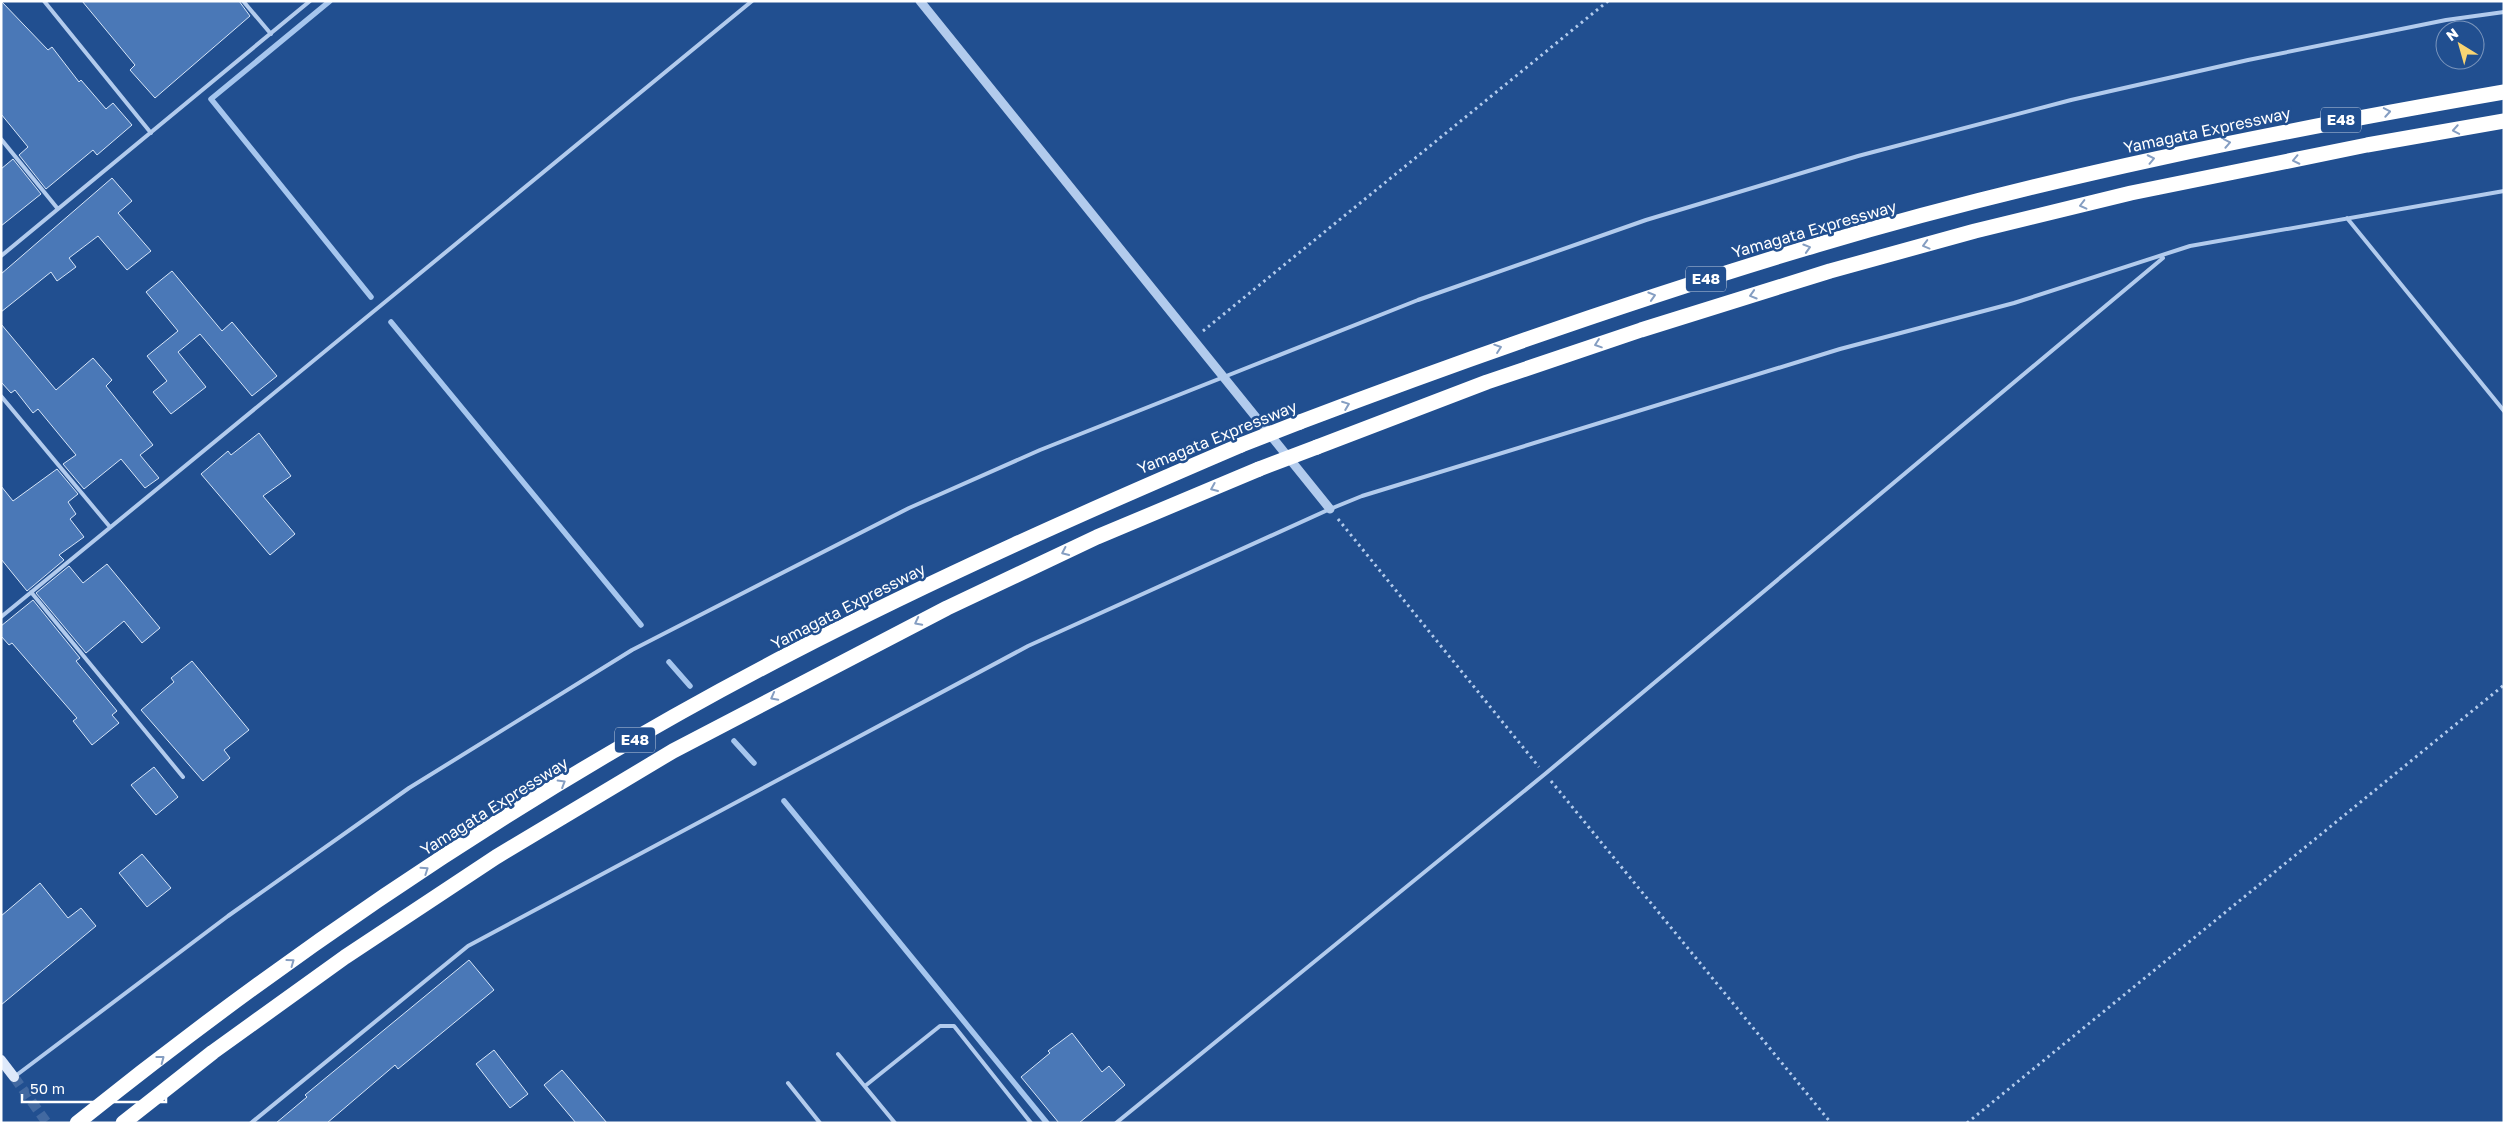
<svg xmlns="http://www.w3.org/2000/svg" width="2505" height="1124" font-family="'Golos Text',sans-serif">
  <rect width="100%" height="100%" fill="#214f90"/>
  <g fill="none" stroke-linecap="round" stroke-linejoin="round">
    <path stroke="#a6c6ee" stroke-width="5.5" d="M330,1L211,99L371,297
      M391,322L641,625
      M669,662L690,686
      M734,741L754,763
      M784,801L1047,1123"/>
  </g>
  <path fill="#4a78b7" stroke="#d7e6f9" d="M1,1L48,50L52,47L79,82L81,80L106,109L113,103L132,125L97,155L93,150L46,189L19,155L28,147L1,114Z
    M82,1H239L250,16L155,98L130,70L135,65Z
    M13,159L41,194L1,226V169Z
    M112,178L132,201L118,213L151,251L127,270L98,236L69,258L76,267L57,281L51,272L1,312V274Z
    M172,271L222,331L232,322L277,376L252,396L200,334L178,352L206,387L171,414L153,392L167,381L147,356L178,331L146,292Z
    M1,324L56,390L93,358L112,380L106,386L153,445L140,455L159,478L145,488L121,459L84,489L63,464L76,455L38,409L33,413L15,390L11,393L1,382Z
    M259,433L291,476L263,496L295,534L270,555L201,474L228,451L231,455Z
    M57,469L78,494L68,502L76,514L70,519L84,537L59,555L64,560L27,591L1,559V486L13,501Z
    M107,564L160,628L142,643L124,621L86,653L36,593L69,566L83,583Z
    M33,600L80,658L76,661L117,711L112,715L119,723L92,745L73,721L77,718L12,643L9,645L1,636V626Z
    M192,661L249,730L224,750L230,758L203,781L141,710L174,682L171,678Z
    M154,767L178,797L156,815L131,785Z
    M142,854L171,888L147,907L119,873Z
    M40,883L68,918L81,908L96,926L1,1005V916Z
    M469,960L494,990L398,1069L395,1065L327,1123H276L307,1097L305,1095Z
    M1072,1033L1102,1072L1109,1066L1125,1085L1079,1123H1059L1021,1077L1050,1053L1048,1051Z
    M494,1050L528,1094L510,1108L476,1064Z
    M562,1070L607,1123H576L544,1085Z"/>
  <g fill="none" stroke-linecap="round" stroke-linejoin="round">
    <path stroke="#4269a1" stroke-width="10" stroke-dasharray="10 5" stroke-linecap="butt" d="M14,1077L47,1123"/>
    <path stroke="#b2cbed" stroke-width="3" stroke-dasharray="2.5 4" stroke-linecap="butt" d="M1203,331L1608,1
      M1338,519L1539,767
      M1551,781L1831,1123
      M1967,1123L2504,685"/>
    <path stroke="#b2cbed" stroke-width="4" d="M44,1L151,133
      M243,1L271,34
      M1,139L58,209
      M2347,218L2504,411
      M1,256L310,1
      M1,396L110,527
      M31,592L183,777
      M1,617L752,1
      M838,1054L895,1123
      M14,1077L228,916L409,788L632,650L909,508L1040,450L1418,300L1646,220L1858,156L2071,100L2248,60L2446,20L2504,12
      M788,1083L820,1123
      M865,1086L940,1026H954L1031,1123
      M251,1123L468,946L1028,646L1330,509L1362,496L1840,349L2014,303L2190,246L2504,191
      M1116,1123L1545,774L2163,258"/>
    <path stroke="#b2cbed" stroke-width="9" d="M920,1L1330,509"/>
    <path stroke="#dee9fa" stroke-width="10" d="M1,1060L14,1077"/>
    <path stroke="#fff" stroke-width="15" d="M1300,422C1471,357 1642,297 1817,245C2042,178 2273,132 2504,92
      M1317,447L1487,382L1641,330L1830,271L1975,231L2131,193L2367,145L2504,121
      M77,1123C299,945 538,784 791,653C938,577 1089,510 1241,445
      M123,1123L213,1052L345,957L496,857L673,751L947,608L1097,537L1259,469"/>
    <path stroke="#fff" stroke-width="15" d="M1241,445L1300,422
      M1259,469L1317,447"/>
  </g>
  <defs><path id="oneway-chevron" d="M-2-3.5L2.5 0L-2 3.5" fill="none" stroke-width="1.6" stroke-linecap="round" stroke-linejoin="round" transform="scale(1.25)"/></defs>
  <g stroke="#859ec2">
    <use href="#oneway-chevron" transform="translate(2387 112) rotate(-10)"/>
    <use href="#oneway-chevron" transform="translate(2456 130) rotate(170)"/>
    <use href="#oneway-chevron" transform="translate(2227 143) rotate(-11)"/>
    <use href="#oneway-chevron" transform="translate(2151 159) rotate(-12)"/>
    <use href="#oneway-chevron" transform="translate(2296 160) rotate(168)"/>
    <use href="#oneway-chevron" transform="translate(2083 205) rotate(166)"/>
    <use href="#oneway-chevron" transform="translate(1926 245) rotate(165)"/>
    <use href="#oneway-chevron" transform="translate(1807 248) rotate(-17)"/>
    <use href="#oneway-chevron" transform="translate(1753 295) rotate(163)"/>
    <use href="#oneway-chevron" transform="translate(1652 296) rotate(-17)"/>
    <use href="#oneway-chevron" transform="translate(1598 344) rotate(161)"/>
    <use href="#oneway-chevron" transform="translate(1498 348) rotate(-19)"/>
    <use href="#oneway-chevron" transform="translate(1346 405) rotate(-21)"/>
    <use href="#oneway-chevron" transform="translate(1214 488) rotate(157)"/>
    <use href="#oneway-chevron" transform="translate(1065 552) rotate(155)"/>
    <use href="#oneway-chevron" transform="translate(918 622) rotate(153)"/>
    <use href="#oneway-chevron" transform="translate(774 697) rotate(152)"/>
    <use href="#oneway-chevron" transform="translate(562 783) rotate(-31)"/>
    <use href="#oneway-chevron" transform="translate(425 870) rotate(-34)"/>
    <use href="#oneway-chevron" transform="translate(291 962) rotate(-36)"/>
    <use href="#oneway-chevron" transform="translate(161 1059) rotate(-37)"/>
  </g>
  <g text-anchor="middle" stroke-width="5" stroke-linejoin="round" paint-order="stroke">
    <g fill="#214f90" stroke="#bccade" stroke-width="1">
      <rect x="2321" y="107.5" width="40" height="25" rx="4"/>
      <rect x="1686" y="266.5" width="40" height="25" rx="4"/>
      <rect x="615" y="727.5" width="40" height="25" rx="4"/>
    </g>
    <g font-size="15" font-weight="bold" fill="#fff">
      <text x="2341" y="125">E48</text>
      <text x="1706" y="284">E48</text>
      <text x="635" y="745">E48</text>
    </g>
    <g font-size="16" fill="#fff" stroke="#214f90">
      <text transform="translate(2207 130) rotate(-12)" y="6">Yamagata Expressway</text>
      <text transform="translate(1814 229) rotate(-16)" y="6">Yamagata Expressway</text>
      <text transform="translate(1217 437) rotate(-22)" y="6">Yamagata Expressway</text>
      <text transform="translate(848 606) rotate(-27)" y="6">Yamagata Expressway</text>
      <text transform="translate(494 806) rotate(-32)" y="6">Yamagata Expressway</text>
    </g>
  </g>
  <rect width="2505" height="1124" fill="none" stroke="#ffffff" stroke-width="5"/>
  <g transform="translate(2460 45) rotate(323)"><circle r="24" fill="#214f90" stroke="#7a95bc"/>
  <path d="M0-4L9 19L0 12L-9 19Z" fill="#f9d573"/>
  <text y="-8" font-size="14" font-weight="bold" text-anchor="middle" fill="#ffffff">N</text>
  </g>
  <path d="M22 1094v8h144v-8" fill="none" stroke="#ffffff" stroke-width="2.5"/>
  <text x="30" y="1094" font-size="15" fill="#ffffff" stroke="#214f90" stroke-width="4" paint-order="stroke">50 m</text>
</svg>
